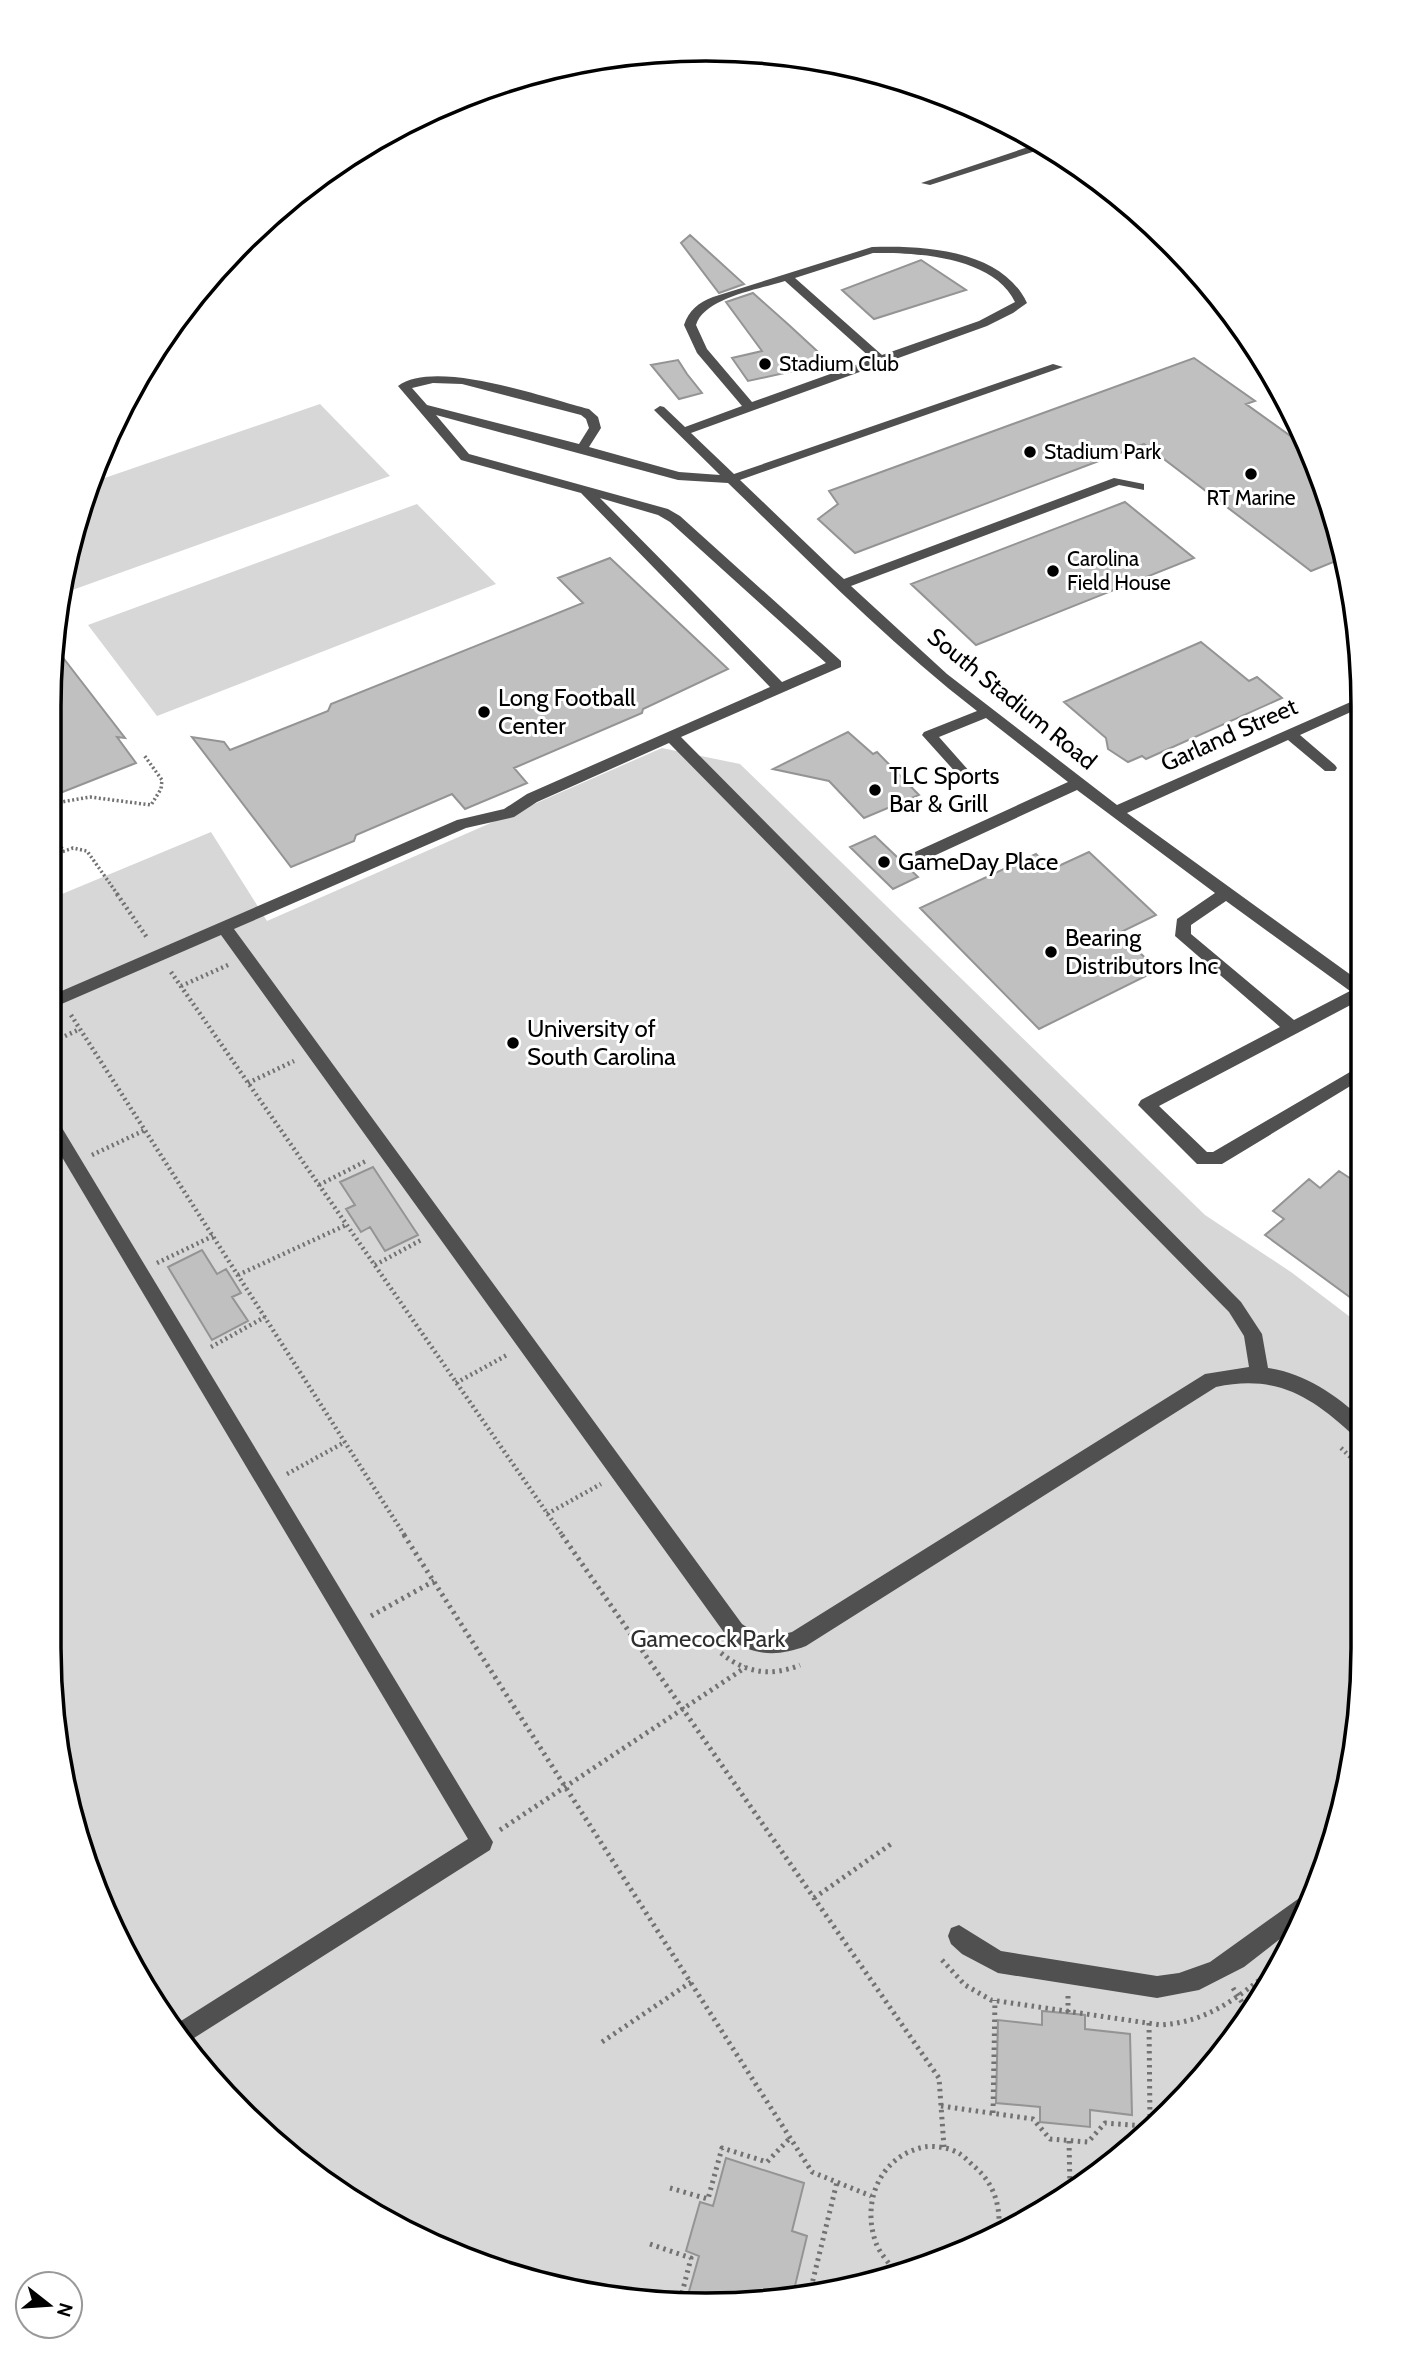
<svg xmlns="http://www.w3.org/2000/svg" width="1412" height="2354" font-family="Cabin,sans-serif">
  <rect width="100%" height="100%" fill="#fff"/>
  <path fill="#d7d7d7" d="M320,404L390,476L64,593L84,494L90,483Z
    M417,504L496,584L157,716L88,625Z
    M662,748L740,764L1205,1215L1291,1272L1362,1326V1691L1328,1860L1252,2013L1106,2169L917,2270L706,2305L495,2270L306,2169L185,2048L84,1859L49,1648L50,899L211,832L267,921Z"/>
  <path fill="#c0c0c0" stroke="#949494" stroke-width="2" d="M690,235L744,284L719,293L681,243Z
    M921,260L966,290L874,319L842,290Z
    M753,293L790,326L830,363L748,381L732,358L762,351L726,302Z
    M1194,358L1255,401L1246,404L1307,448L1328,495L1341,559L1311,571L1144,444L855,553L818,519L838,504L829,491Z
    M678,360L687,374L702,393L679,399L651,365Z
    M1125,502L1194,558L976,645L911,584Z
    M610,558L728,669L643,709L642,713L514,768L527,783L465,809L452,794L356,835L354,841L291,867L192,737L224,742L230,750L328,711L331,704L583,603L558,578Z
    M1201,642L1249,681L1257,677L1282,698L1146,759L1142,756L1128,762L1108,749L1106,738L1064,702Z
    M54,646L125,738L117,737L136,763L50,797V663Z
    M848,732L873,754L877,752L919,795L864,818L829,781L773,769Z
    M875,836L918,877L893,889L850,847Z
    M1089,852L1156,915L1119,933L1158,970L1039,1029L920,908L1036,854L1052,869Z
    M373,1167L418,1235L385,1251L370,1227L361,1232L346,1209L355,1205L340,1182Z
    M1339,1171L1362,1186V1306L1265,1235L1284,1219L1273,1211L1309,1179L1320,1188Z
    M202,1250L217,1274L226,1269L241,1293L232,1297L248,1321L212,1340L168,1267Z
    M1042,2011L1085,2015V2029L1130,2034L1132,2115L1090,2110V2127L1040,2122V2107L996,2103L998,2020L1042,2025Z
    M726,2158L804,2183L792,2231L807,2236L794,2290L706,2305L686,2302L699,2256L686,2251L700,2202L713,2206Z"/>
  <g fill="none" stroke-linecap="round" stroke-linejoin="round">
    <path stroke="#727272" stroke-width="3.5" stroke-dasharray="2 2.5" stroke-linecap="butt" d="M50,804L90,797L151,805L161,789L162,780L144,755
      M50,833L64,851
      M50,856L73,848L87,851L118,895"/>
    <path stroke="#727272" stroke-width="4.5" stroke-dasharray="2 3.5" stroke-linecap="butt" d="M117,894L148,939
      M171,972L563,1536
      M181,986L228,965
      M71,1015L405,1536
      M50,1043L80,1029
      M248,1083L294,1061
      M92,1155L145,1130
      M319,1185L368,1160
      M157,1263L213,1236
      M375,1265L423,1239
      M238,1275L346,1225
      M211,1347L265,1317
      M456,1383L507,1355
      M1341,1448L1362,1468
      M287,1474L345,1442
      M547,1514L601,1484"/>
    <path stroke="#727272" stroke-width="5" stroke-dasharray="2.5 4.5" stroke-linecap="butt" d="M404,1535L812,2172L871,2196
      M562,1535L939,2078L944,2147
      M371,1616L434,1581
      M721,1653C745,1673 771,1677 800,1665
      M500,1830L746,1667
      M814,1898L891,1844
      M942,1960L965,1985L991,2000L1161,2025C1208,2022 1239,1997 1274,1968
      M1233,1988L1250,2015
      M1068,1996V2012
      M1149,2023L1150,2123
      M602,2042L691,1982
      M941,2106L1033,2119L1050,2139L1088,2142L1105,2123L1146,2126
      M993,2113L995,2000
      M1069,2141L1070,2188
      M670,2188L708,2199L722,2148L767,2162L790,2138
      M650,2244L691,2258L680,2301
      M897,2274C890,2264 880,2254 876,2243C861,2202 880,2156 924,2147C935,2145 951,2148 960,2154C966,2158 971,2164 976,2168C993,2183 1000,2204 999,2226
      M811,2288L837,2182"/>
    <path fill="#505050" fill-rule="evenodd" d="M1040,143L1048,147L930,185L921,183Z
      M872,247C924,245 1002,250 1027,303L1013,313L987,326L691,433L734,474L1053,364L1063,367L740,480L834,570L844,579L1114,478L1144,484V490L1119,485L851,586L947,674L1117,805L1362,697V707L1300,735L1335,765L1337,768L1335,771H1325L1288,740L1127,813L1362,983V999L1159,1106L1207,1152H1213L1362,1065V1079L1222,1164H1197L1138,1105L1141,1100L1280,1027L1175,936L1177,919L1215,893L1077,790L925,860H915L912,856L915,852L1068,782L986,718L939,737L970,772L968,775H958L922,735L924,732L977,711C888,642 809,561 728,483L678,480L436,415L469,454L668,509L680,516L841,661V667L681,737L1241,1302L1262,1334L1268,1368C1304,1373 1336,1395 1362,1419V1439L1355,1437C1312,1397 1277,1374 1216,1387L806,1646C777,1657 754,1656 728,1638L221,935L50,1009V996L457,820L504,809L527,794L770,687L581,493L461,460L398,386C435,358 546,398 589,409L598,417L601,428L589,447L679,472L720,475L654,410L660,406L664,407L685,427L742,406L697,353L684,325C689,310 698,303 713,297ZM873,253C916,252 994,257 1015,302L979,321L882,355L795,278ZM785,281L872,359L752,402L707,349L696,325C704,298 760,289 785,281ZM433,383L462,384L581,415L586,419L589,428L579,444L427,405L412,388ZM600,498L658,515L670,522L826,663L782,682ZM669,743L1229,1312L1244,1336L1249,1367L1205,1374L792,1632C773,1637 759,1636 742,1624L234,929L466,828L514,817L537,802ZM1226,901L1350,991L1294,1020L1191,934V925Z
      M50,1116L56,1118L493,1842L490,1850L183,2045L173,2026L468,1839L50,1137Z
      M1305,1894L1310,1896L1294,1928L1244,1967L1199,1990L1157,1998L998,1973L962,1954L951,1944L948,1936L951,1928L959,1925L1001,1951L1157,1976L1179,1973L1210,1962Z"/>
    <defs>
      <path id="rail" d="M513,81L612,58"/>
    </defs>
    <use href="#rail" stroke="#000" stroke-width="5"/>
    <use href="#rail" stroke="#fff" stroke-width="3.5" stroke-dasharray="10" stroke-linecap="butt"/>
  </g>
  <g fill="#000" stroke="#fff" stroke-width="2.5">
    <circle cx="765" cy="364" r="7"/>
    <circle cx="1030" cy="452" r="7"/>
    <circle cx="1251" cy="474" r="7"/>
    <circle cx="1053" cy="571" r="7"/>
    <circle cx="484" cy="712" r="7"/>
    <circle cx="875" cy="790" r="7"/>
    <circle cx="884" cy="862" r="7"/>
    <circle cx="1051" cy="952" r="7"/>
    <circle cx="513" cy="1043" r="7"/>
  </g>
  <g text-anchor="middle" stroke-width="6" stroke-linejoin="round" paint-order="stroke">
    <g font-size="21" fill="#000" stroke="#fff" text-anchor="start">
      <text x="779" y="371">Stadium Club</text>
      <text x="1044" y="459">Stadium Park</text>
      <text x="1251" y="505" text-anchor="middle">RT Marine</text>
      <text x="1067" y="566">Carolina<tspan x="1067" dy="24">Field House</tspan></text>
    </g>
    <g font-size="24" fill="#000" stroke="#fff" text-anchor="start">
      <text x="498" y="706">Long Football<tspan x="498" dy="28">Center</tspan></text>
      <text x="889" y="784">TLC Sports<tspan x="889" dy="28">Bar &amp; Grill</tspan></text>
      <text x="898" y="870">GameDay Place</text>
      <text x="1065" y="946">Bearing<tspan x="1065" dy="28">Distributors Inc</tspan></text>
      <text x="527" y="1037">University of<tspan x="527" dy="28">South Carolina</tspan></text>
    </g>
    <g font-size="24" fill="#000" stroke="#fff">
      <text transform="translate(1012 699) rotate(39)" y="8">South Stadium Road</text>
      <text transform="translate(1229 735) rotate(-24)" y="8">Garland Street</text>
    </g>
    <g font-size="24" fill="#2e2e2e" stroke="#fff">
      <text x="708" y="1647">Gamecock Park</text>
    </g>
  </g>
  <path d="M0 0H1412V2354H0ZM706 61H706A645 645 0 0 1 1351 706V1648A645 645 0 0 1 706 2293H706A645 645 0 0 1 61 1648V706A645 645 0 0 1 706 61Z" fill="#fff" fill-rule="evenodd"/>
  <path fill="none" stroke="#000" stroke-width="3.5" d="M706 61H706A645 645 0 0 1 1351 706V1648A645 645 0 0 1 706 2293H706A645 645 0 0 1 61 1648V706A645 645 0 0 1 706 61Z"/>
  <g transform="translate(49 2305) rotate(107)"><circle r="33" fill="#ffffff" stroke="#999999" stroke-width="2"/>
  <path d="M0-5L12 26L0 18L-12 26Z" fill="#000000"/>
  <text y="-10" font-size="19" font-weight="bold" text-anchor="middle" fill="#000000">N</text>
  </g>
</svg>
